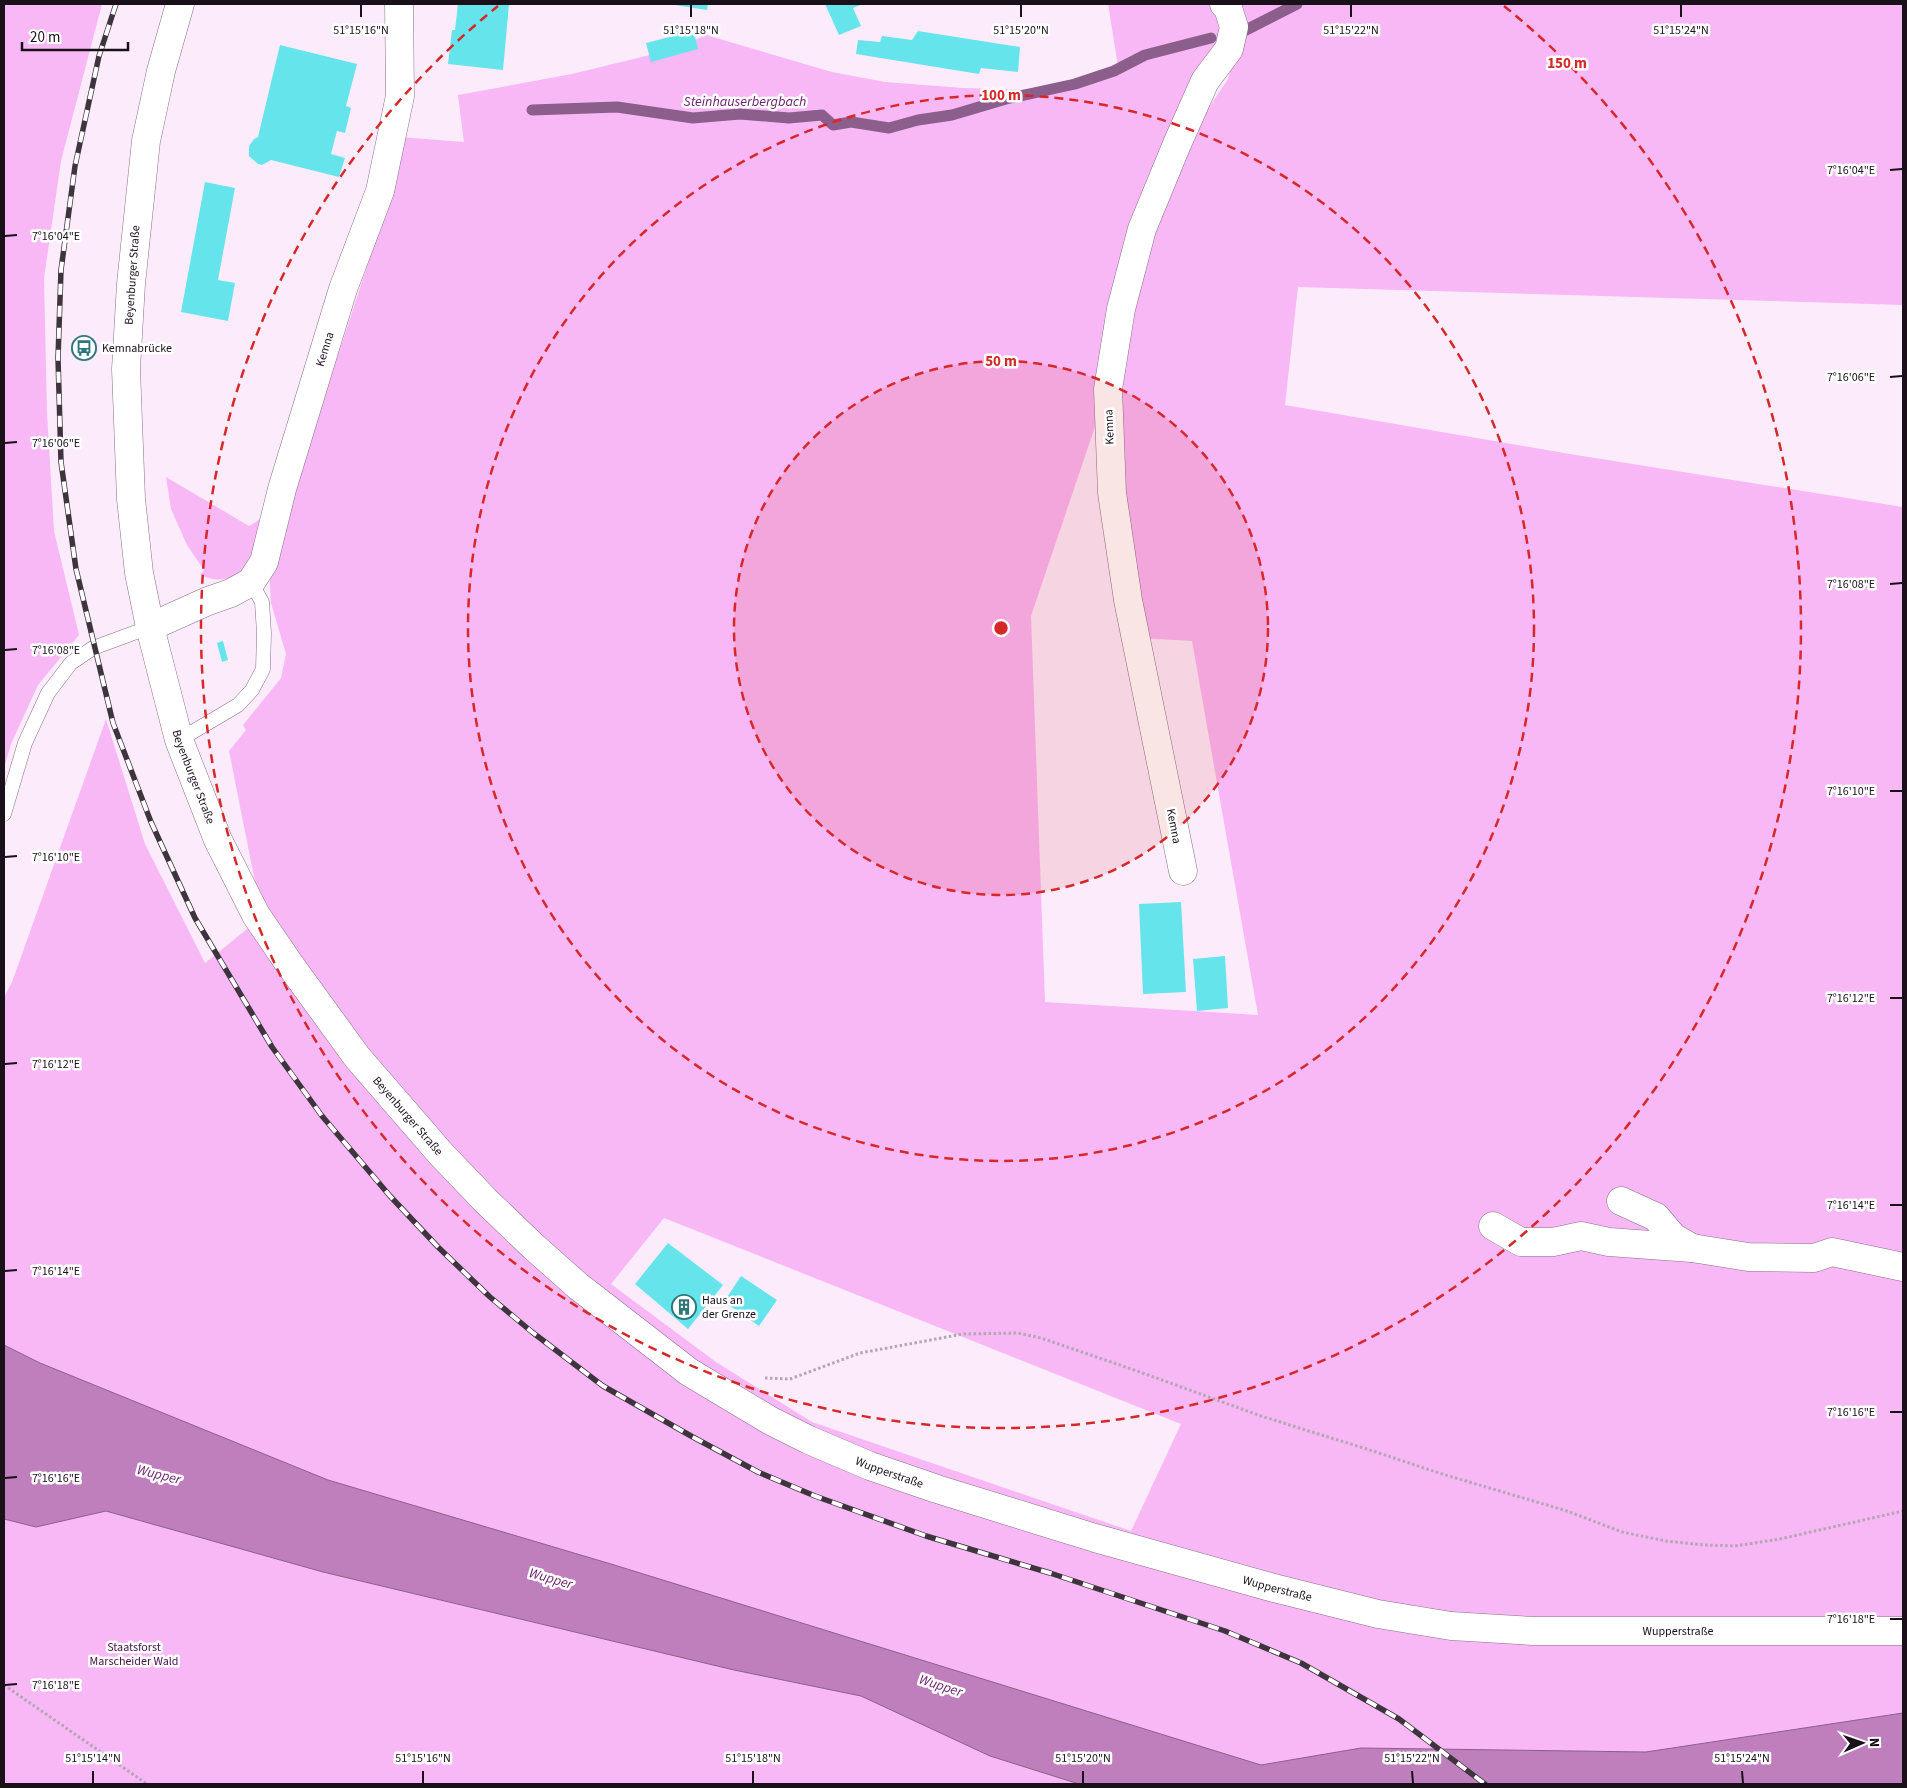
<svg xmlns="http://www.w3.org/2000/svg" width="1907" height="1788" font-family="'Source Sans 3',sans-serif">
  <rect width="100%" height="100%" fill="#fcecfb"/>
  <path fill="#f7b8f5" fill-rule="evenodd" d="M4,4H102L61,161L44,278L47,413L54,531L79,635L38,685L11,744L4,768Z
    M1108,4H1213L1222,33L1200,121L1228,79L1235,53V4H1903V305L1298,287L1285,405L1570,454L1903,507V1713L1646,1752L1361,1748L1261,1765L611,1564L328,1480L40,1363L4,1345V998L12,982L106,719L145,844L205,963L262,917L229,751L246,730L243,725L281,678L286,654L271,603L269,568L385,211L400,137L464,142L458,95L572,74L678,48L706,35L832,72L885,82L963,88L1032,90L1073,86L1118,66ZM1106,394L1139,638L1192,641L1258,1015L1045,1002L1031,616ZM664,1218L1181,1424L1131,1531L812,1422L716,1362L611,1284Z
    M166,477L249,526L265,516L247,569C229,580 221,583 200,575L204,570L187,545L171,509Z
    M106,1511L323,1572L734,1670L861,1696L990,1756L1079,1784H4V1519L36,1527Z"/>
  <path fill="#be7fbc" stroke="#8c5e8b" d="M4,1345L40,1363L328,1480L611,1564L1261,1765L1361,1748L1646,1752L1903,1713V1784H1079L990,1756L861,1696L734,1670L323,1572L106,1511L36,1527L4,1519Z"/>
  <g fill="none" stroke-linecap="round" stroke-linejoin="round">
    <path stroke="#8c5e8b" stroke-width="11" d="M1244,31L1297,4
      M532,110L617,107L693,118L740,114L789,118L822,115L833,125L851,122L889,128L918,120L952,115L1006,99L1075,84L1114,71L1145,55L1211,38"/>
  </g>
  <path fill="#65e4eb" d="M458,4H509L503,70L448,64L452,30H455Z
    M668,4H708L707,10Z
    M825,4H863L853,8L861,26L839,35Z
    M692,24L698,49L651,62L646,43L677,35L675,28Z
    M918,31L1020,47L1018,72L981,68L979,74L856,54L858,40L880,42L882,36L912,40Z
    M280,45L357,64L346,106L351,108L345,133L337,131L331,154L345,158L339,177L271,160L262,165L258,164L249,156V146L254,139L258,137Z
    M205,182L235,188L218,280L235,283L228,321L181,312Z
    M223,641L228,660L222,662L217,643Z
    M1181,902L1186,992L1143,994L1139,904Z
    M1225,956L1228,1008L1197,1011L1193,959Z
    M668,1243L723,1285L688,1329L635,1284Z
    M741,1276L777,1300L759,1326L724,1302Z"/>
  <g fill="none" stroke-linecap="round" stroke-linejoin="round">
    <defs>
      <path id="service" d="M179,740L238,705L252,690L263,669L264,633L262,602L251,582
        M4,814L25,743L48,693L71,663L93,648L150,627"/>
      <g id="minor">
        <path id="s1" d="M150,627L208,601L231,593L251,582L264,562L282,489L343,289L380,191L400,96L399,4"/>
        <path d="M1183,871L1128,600L1112,493L1108,389L1121,309L1142,229L1177,144L1205,81L1229,49L1234,27L1228,8L1224,4"/>
        <path d="M1621,1201L1656,1217L1673,1237L1692,1248"/>
        <path d="M1493,1226L1521,1242H1553L1581,1236L1609,1242L1692,1248L1748,1257L1814,1258L1832,1252L1903,1267"/>
      </g>
      <g id="secondary">
        <path id="s2" d="M180,4L161,71L146,141L131,284L126,369L131,499L139,573L150,627L179,740L218,840L256,915L288,962L357,1057L441,1154L486,1201L534,1247L578,1286L689,1372L771,1421L809,1440L870,1466L937,1489L1095,1538L1274,1588L1378,1614L1451,1626L1533,1631H1903"/>
      </g>
    </defs>
    <use href="#service" stroke="#887087" stroke-width="15"/>
    <use href="#minor" stroke="#887087" stroke-width="29"/>
    <use href="#secondary" stroke="#887087" stroke-width="29"/>
    <path stroke="#b3a5b2" stroke-width="3" stroke-dasharray="2.5 2.5" stroke-linecap="butt" d="M765,1378L790,1379L860,1353L963,1334L1018,1333L1041,1338L1140,1372L1261,1416L1373,1451L1439,1473L1567,1511L1622,1532L1666,1541L1706,1545L1735,1546L1780,1539L1903,1511
      M4,1685L147,1784"/>
    <use href="#service" stroke="#fff" stroke-width="14"/>
    <use href="#minor" stroke="#fff" stroke-width="28"/>
    <use href="#secondary" stroke="#fff" stroke-width="28"/>
    <defs>
      <path id="rail" d="M116,4L99,56L75,166L61,270L58,358L61,462L76,569L113,723L151,822L195,918L272,1047L322,1116L390,1196L438,1247L490,1297L532,1332L603,1386L691,1436L758,1472L815,1496L926,1536L1050,1573L1225,1631L1301,1663L1399,1719L1485,1784"/>
    </defs>
    <use href="#rail" stroke="#3e343e" stroke-width="5.5"/>
    <use href="#rail" stroke="#fff" stroke-width="4" stroke-dasharray="11" stroke-linecap="butt"/>
  </g>
  <path fill="none" stroke="#191019" stroke-width="2" d="M361,5V17M691,5V17M1021,5V17M1351,5V17M1681,5V17M1890,170L1902,169M5,236L17,235M1890,377L1902,376M5,443L17,442M1890,584L1902,583M5,650L17,649M1890,791H1902M5,857L17,856M1890,998H1902M5,1064L17,1063M1890,1205H1902M5,1271L17,1270M1890,1412H1902M5,1478L17,1477M1890,1619H1902M5,1685L17,1684M93,1771V1783M423,1771V1783M753,1771V1783M1083,1771V1783M1412,1771L1413,1783M1742,1771L1743,1783"/>
  <circle cx="1001" cy="628" r="267" fill="#d62828" fill-opacity=".12"/>
  <g fill="none" stroke="#d62828" stroke-width="2.5" stroke-dasharray="9 6">
    <circle cx="1001" cy="628" r="267"/>
    <circle cx="1001" cy="628" r="533"/>
    <path d="M1504 6A800 800 0 1 1 498 6"/>
  </g>
  <defs>
    <symbol id="bus-ring" viewBox="-11 -11 22 22"><circle r="9.5" fill="#fff" stroke="#2d767a" stroke-width="1.5"/><path d="M-5-6H5V4H4V6H2V4H-2V6H-4V4H-5ZM-3.5-4V0h7V-4ZM-3.5 1.2v1.5H-2V1.2ZM2 1.2v1.5H3.5V1.2Z" fill="#2d767a"/></symbol>
    <symbol id="building-ring" viewBox="-11 -11 22 22"><circle r="9.5" fill="#fff" stroke="#2d767a" stroke-width="1.5"/><path d="M-4-6H4V6H1V3H-1V6H-4ZM-2.5-4.3h1.7v1.8h-1.7ZM.8-4.3h1.7v1.8H.8ZM-2.5-1h1.7V.8h-1.7ZM.8-1h1.7V.8H.8Z" fill="#2d767a"/></symbol>
  </defs>
  <g fill-rule="evenodd">
    <use href="#bus-ring" x="70" y="334" width="28" height="28"/>
    <use href="#building-ring" x="670" y="1293" width="28" height="28"/>
  </g>
  <g text-anchor="middle" stroke-width="5" stroke-linejoin="round" paint-order="stroke">
    <g font-size="12" fill="#191019" stroke="#fff">
      <text transform="translate(132 275) rotate(-86)" y="4">Beyenburger Straße</text>
      <text dy="4" stroke="none"><textPath href="#s1" startOffset="356">Kemna</textPath></text>
      <text transform="translate(1109 427) rotate(-92)" y="4">Kemna</text>
      <text dy="4" stroke="none"><textPath href="#s2" startOffset="786">Beyenburger Straße</textPath></text>
      <text transform="translate(1174 826) rotate(79)" y="4">Kemna</text>
      <text dy="4" stroke="none"><textPath href="#s2" startOffset="1190">Beyenburger Straße</textPath></text>
      <text dy="4" stroke="none"><textPath href="#s2" startOffset="1796">Wupperstraße</textPath></text>
      <text dy="4" stroke="none"><textPath href="#s2" startOffset="2201">Wupperstraße</textPath></text>
      <text dy="4" stroke="none"><textPath href="#s2" startOffset="2606">Wupperstraße</textPath></text>
    </g>
    <g font-size="12" fill="#191019" stroke="#fff" text-anchor="start">
      <text x="102" y="352">Kemnabrücke</text>
      <text x="702" y="1304">Haus an<tspan x="702" dy="14">der Grenze</tspan></text>
    </g>
    <g font-size="12" fill="#480f49" stroke="#fff">
      <text x="134" y="1651">Staatsforst<tspan x="134" dy="14">Marscheider Wald</tspan></text>
    </g>
    <g font-size="14" font-style="italic" fill="#691e6a" stroke="#fff">
      <text x="745" y="106">Steinhauserbergbach</text>
      <text transform="translate(159 1474) rotate(14)" y="5">Wupper</text>
      <text transform="translate(551 1578) rotate(16)" y="5">Wupper</text>
      <text transform="translate(941 1685) rotate(18)" y="5">Wupper</text>
    </g>
  </g>
  <g font-size="12" text-anchor="middle" fill="#191019" stroke="#fff" stroke-width="5" stroke-linejoin="round" paint-order="stroke">
    <text x="361" y="34">51°15'16"N</text>
    <text x="691" y="34">51°15'18"N</text>
    <text x="1021" y="34">51°15'20"N</text>
    <text x="1351" y="34">51°15'22"N</text>
    <text x="1681" y="34">51°15'24"N</text>
    <text x="1851" y="174">7°16'04"E</text>
    <text x="56" y="240">7°16'04"E</text>
    <text x="1851" y="381">7°16'06"E</text>
    <text x="56" y="447">7°16'06"E</text>
    <text x="1851" y="588">7°16'08"E</text>
    <text x="56" y="654">7°16'08"E</text>
    <text x="1851" y="795">7°16'10"E</text>
    <text x="56" y="861">7°16'10"E</text>
    <text x="1851" y="1002">7°16'12"E</text>
    <text x="56" y="1068">7°16'12"E</text>
    <text x="1851" y="1209">7°16'14"E</text>
    <text x="56" y="1275">7°16'14"E</text>
    <text x="1851" y="1416">7°16'16"E</text>
    <text x="56" y="1482">7°16'16"E</text>
    <text x="1851" y="1623">7°16'18"E</text>
    <text x="56" y="1689">7°16'18"E</text>
    <text x="93" y="1762">51°15'14"N</text>
    <text x="423" y="1762">51°15'16"N</text>
    <text x="753" y="1762">51°15'18"N</text>
    <text x="1083" y="1762">51°15'20"N</text>
    <text x="1412" y="1762">51°15'22"N</text>
    <text x="1742" y="1762">51°15'24"N</text>
  </g>
  <circle cx="1001" cy="628" r="8" fill="#d62828" stroke="#fff" stroke-width="2.5"/>
  <g font-size="15" text-anchor="middle" font-weight="bold" fill="#d62828" stroke="#fff" stroke-width="5" stroke-linejoin="round" paint-order="stroke">
    <text x="1567" y="68">150 m</text>
    <text x="1001" y="100">100 m</text>
    <text x="1001" y="366">50 m</text>
  </g>
  <rect width="1907" height="1788" fill="none" stroke="#191019" stroke-width="10"/>
  <g transform="translate(1862 1743) rotate(88)" stroke="#ffffff" stroke-width="4" paint-order="stroke">
  <path d="M0-4L9 19L0 12L-9 19Z" fill="#191019"/>
  <text y="-8" font-size="14" font-weight="bold" text-anchor="middle" fill="#191019">N</text>
  </g>
  <path d="M22 42v8h106v-8" fill="none" stroke="#191019" stroke-width="2.5"/>
  <text x="30" y="42" font-size="15" fill="#191019" stroke="#ffffff" stroke-width="4" paint-order="stroke">20 m</text>
</svg>
